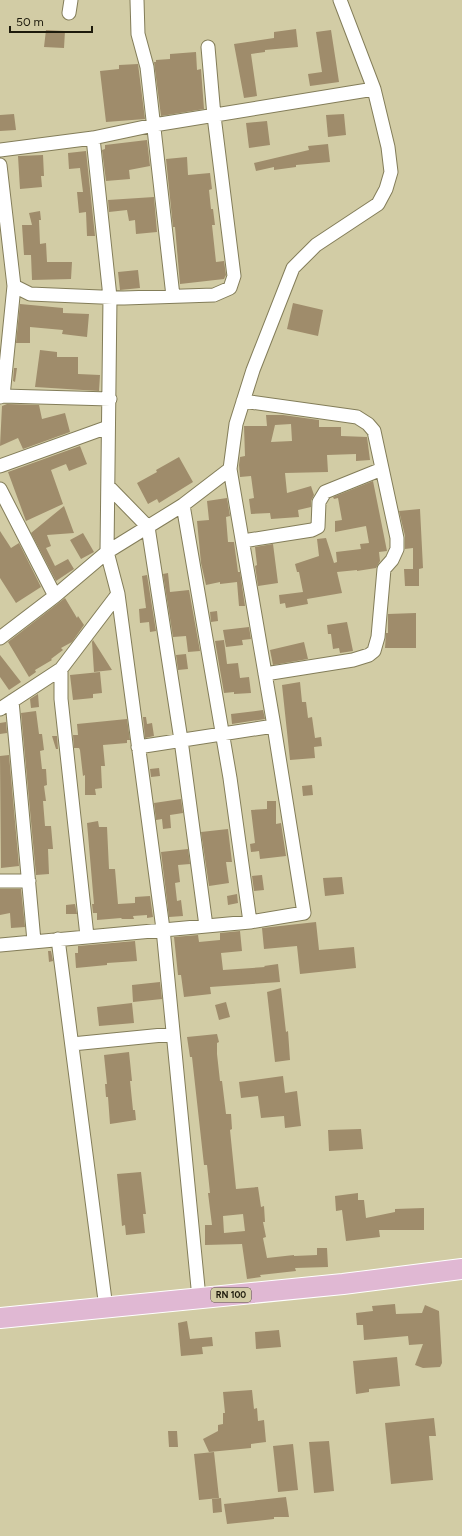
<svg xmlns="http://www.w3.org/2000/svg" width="462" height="1536" font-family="Figtree,sans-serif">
  <rect width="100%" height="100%" fill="#d2cca5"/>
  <path fill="#9f8c6b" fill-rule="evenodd" d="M296,29L298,47L265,50V52L251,54L257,96L244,98L234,44L274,38V32Z
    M46,30L65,31L64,48L44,47Z
    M331,30L339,82L310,86L308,74L322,72L316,32Z
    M196,52L197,70L201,69L204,109L161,116L154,62H156V60L170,59V54Z
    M138,64L145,119L106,122L100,71L119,69V65Z
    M14,114L16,130L0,131V115Z
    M344,114L346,135L328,137L326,115Z
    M267,121L270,145L249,148L246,123Z
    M147,140L150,166L129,170L130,179L106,181L102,150L105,149V145Z
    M328,144L330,162L296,165V167L274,170V167L256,171L254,163L309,150L308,146Z
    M86,151L95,236H87L86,212L79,213L77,192H83L80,168L69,169L68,153Z
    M43,155L44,176H41L42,187L20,189L18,156Z
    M187,157L188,175L210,173L212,189L209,190L211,209H213L215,225H212L216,262L224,261L226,275L224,279L180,284L175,227H173L166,159Z
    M154,197L157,232L136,234L135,220L129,221L127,210L109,212L108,200Z
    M40,211L41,220H39L40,244L46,243L47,262H72L71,279L32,280L31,255H24L22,225H32L29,213Z
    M138,270L140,288L120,290L118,272Z
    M293,303L323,310L318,336L287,329Z
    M20,304L63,308V313L89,314L87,337L62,334L63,330L30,327V343H16Z
    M40,350L57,352V357H78V374L100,375L99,391L35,387Z
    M14,368H17L15,382L13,381Z
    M7,404L39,405L42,419L65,413L70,432L23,449L18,438L0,446L2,406Z
    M266,415H283L319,420V427H341V436L367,437L370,460L356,461V454L327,455L328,472L285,473L287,493L311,486L314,495L311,501V507L298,510L299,517L271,519L270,513L251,514L249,499L254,498L251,476L240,477L239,465L240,457L245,456L244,426H267ZM291,424L292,441L271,442L275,425Z
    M80,446L87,464L69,471L66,464L51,470L63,504L26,521L8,472Z
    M179,457L193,482L159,503L157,499L148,504L137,483L157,472L156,470Z
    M373,481L387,551L379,552L380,561L376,568L357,571V570L337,572L342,593L307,599L308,604L286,608L285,603L280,604L279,595L303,592L299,572H297L295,564L319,556L317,539L326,538L334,563L337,562L336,552L361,549L360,544L369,543L366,526L335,532V521L342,520L338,498L334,499L333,497Z
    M227,498L230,516L226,517L228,542H234L238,572H240L245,606H239L237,582L220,584V582L206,585L201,563L197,521L209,520L207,501Z
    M64,506L74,533L47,535L51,546L46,548L55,566L68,559L74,569L56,581L31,533Z
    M420,509L423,568L419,569V586H405L404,569H413V548L405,549V536L399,511Z
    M0,531L11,548L19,543L41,587L16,603L0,578Z
    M83,533L94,552L81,559L70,540Z
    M273,544L278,583L258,586L255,566L257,565L255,547Z
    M168,573L170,592L189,590L200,651L188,652L186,636L173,637L163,574Z
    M147,575L156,631L150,632L149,622L140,623L139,609L146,608L142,576Z
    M65,598L77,618L78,616L84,625L72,642L61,648L63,650L51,659L52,660L35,670L36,672L29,677L8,642Z
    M217,611L218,621L211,622L210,612Z
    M416,613V648H385L386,633H388V614Z
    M347,622L353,651L340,653L339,648L333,649L331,634H328L327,625Z
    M249,627L251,639L242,640L243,645L226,647L223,630Z
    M93,640L112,670L94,672L92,642Z
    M224,640L227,664L238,663L240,678L249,677L251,693L234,694V692L224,693L215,641Z
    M304,642L308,659L273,665L270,650Z
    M186,654L188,669L178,670L176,655Z
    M0,655L21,682L9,690L0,677Z
    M100,672L102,693L93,694V698L73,700L70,675Z
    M300,682L302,702H306L308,718L312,717L315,738L321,737L322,746L314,747L315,758L290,760L282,685Z
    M38,694L39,707L31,708L30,699Z
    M263,710L265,719L232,724L231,714Z
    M36,711L39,734H42L44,750L40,751L42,769H46L47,785L44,786L46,801H43L45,826H51L53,849H48L49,874L36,875L21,713Z
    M143,717H146L147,724L152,723L154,736L145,738Z
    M127,719L130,740H127V743L103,745L105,766H101L102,788L95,789L96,795H85V775L83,776L80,750L79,748H74L73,735H78L77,724Z
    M6,722L7,733L0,734V723Z
    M52,736H57L58,749H56Z
    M9,755L19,866L1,868L0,756Z
    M159,768L160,776L151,777L150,769Z
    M312,785L313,795L303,796L302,786Z
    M181,799L183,813L170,815L171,828L163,829L162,819L156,820L154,803Z
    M267,801H276V824L281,823L286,856L260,859L259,851L251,852L250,844L255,843L251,810L267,809Z
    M98,821L99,827H107L109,869H115L118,904L135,903V897L150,896L153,917L147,918V915L133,916L134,919H122L121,918L97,920V913H93L92,904H94L87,823Z
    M228,829L232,862H226L229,883L209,886L201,832Z
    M188,849L190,864L178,865L180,882L175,883L177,901L181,900L183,916L169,917L161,852Z
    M262,875L264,890L254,891L252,876Z
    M342,877L344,894L325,896L323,878Z
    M0,889H21L25,927L11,928L10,913L0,915Z
    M237,894L238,903L228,905L227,896Z
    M75,904L77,914H66V905Z
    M316,922L319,950L354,947L356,968L300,974L297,946L264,949L262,928Z
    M240,931L242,951L221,953L223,970L265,967L264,966L278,964L280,982L210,987L211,994L184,997L181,975H178L174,937L198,935L199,942L220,940V933Z
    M135,941L137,961L107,963V965L76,968L75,953H78V946Z
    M48,951H51L53,961L49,962Z
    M160,982L162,999L133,1002L132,985Z
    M281,988L286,1032L288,1031L290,1060L275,1062L267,992Z
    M226,1002L230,1017L219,1020L215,1005Z
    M132,1003L134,1023L99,1026L97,1007Z
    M217,1034L219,1042L217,1043V1054L220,1081H222L226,1114H231L232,1129L230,1130L236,1189L258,1187L261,1207L264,1206L265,1222H263L266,1237L263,1238L267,1258L294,1255V1256L317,1255V1248H327L328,1267L295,1268L296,1271L260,1275L261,1277L247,1279L242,1244L205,1245V1225H212L208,1193H210L207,1165H204L192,1057H190L187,1037ZM243,1214L245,1231L224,1233L223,1216Z
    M129,1052L132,1081H130L133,1110H135L136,1120L110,1124L108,1097H106L105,1084H107L104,1055Z
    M283,1076L285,1093L297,1091L301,1126L285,1128L284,1116L261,1118L258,1096L241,1098L239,1082Z
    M361,1129L363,1149L329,1151L328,1130Z
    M141,1172L146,1214H143L145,1233L126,1235L125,1225L122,1226L117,1174Z
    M358,1193V1200H364L366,1218L395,1212V1209L424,1208V1230H379L380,1237L346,1241L342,1210L336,1211L335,1196Z
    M395,1304L396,1314L422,1313L425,1305L439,1311L442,1363L440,1367L423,1368L415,1365L423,1344L409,1345L408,1336L364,1340L363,1325H357L356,1313L373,1311L372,1306Z
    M187,1321L190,1339L212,1337L213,1346L202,1347L203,1354L181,1356L178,1323Z
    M279,1330L281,1347L256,1349L255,1332Z
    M397,1357L400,1386L369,1389V1392L356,1394L353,1361Z
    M252,1390L254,1409L257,1408L258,1421L264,1420L266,1442L251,1444V1448L209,1452L203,1439L218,1431V1425L223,1424V1413H225L223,1392Z
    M434,1418L436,1436H429L433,1480L391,1484L385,1423Z
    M168,1431H177L178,1447H169Z
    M329,1441L334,1491L314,1493L309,1442Z
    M293,1444L298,1490L278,1492L273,1446Z
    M214,1452L219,1498L199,1500L194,1454Z
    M286,1497L289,1517H274V1519L227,1524L224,1504Z
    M221,1498L222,1512L213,1513L212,1499Z"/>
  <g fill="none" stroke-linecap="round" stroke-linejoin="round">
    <defs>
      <path id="street" d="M137,0L138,34L147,67L173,296
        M69,13L71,0
        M93,138L110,297L107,552L118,594L163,929L199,1298
        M0,150L93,138L154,125L374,89
        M0,165L14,286L30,294L124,298L214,295L230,288L234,276L214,116L208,47
        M3,396L14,286
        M0,397L3,396L110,399
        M243,401L357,417L368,424L374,431L397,538V549L392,560L384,569L378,637L374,651L369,655L353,660L265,674
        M0,466L108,427
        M108,486L148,527L181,740L206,926
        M0,489L55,596
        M183,505L230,778L250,922
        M243,541L312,530L318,527L319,502L325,492L382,469
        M0,638L55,596L107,552L183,505L230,469L236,424L253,370L293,268L316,245L378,204L386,189L391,172L388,147L374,89L340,0
        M61,669V699L87,936
        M12,701L34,941
        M0,709L61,669L118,594
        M138,747L274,726
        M0,881H29
        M58,939L106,1308
        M0,945L250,922L304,913L274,726L230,469
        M72,1044L173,1034"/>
      <path id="primary" d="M0,1318L343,1284L462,1269"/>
    </defs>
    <use href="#street" stroke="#837d59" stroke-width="15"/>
    <use href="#primary" stroke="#fff" stroke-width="22"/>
    <use href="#street" stroke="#fff" stroke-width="13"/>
    <use href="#primary" stroke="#e0b8d3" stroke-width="20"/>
  </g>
  <g text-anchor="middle" stroke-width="3.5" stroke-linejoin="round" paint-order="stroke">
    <rect fill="#d2cca5" stroke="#534f3a" stroke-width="1" x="211" y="1288" width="40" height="14" rx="3"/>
    <g font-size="9" font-weight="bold" fill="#1d1a0c">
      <text x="231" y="1298">RN 100</text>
    </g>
  </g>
  <path d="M10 26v6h82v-6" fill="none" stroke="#1d1a0c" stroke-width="2"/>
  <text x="16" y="26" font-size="12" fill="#1d1a0c" stroke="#d2cca5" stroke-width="3" paint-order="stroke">50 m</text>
</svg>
